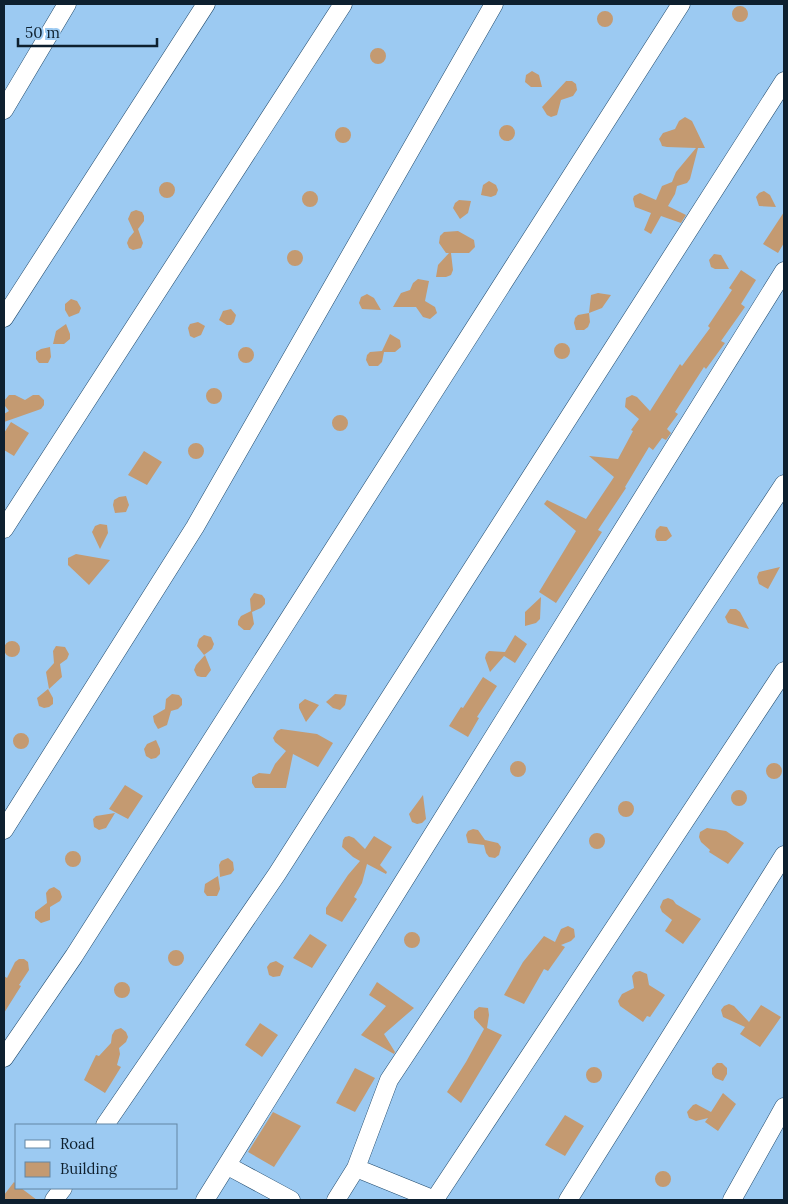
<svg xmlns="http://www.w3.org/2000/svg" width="788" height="1204" font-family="Lora,serif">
  <rect width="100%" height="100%" fill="#9ccaf2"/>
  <path fill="#c49a71" d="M732 14a8 8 0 1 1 16 0a8 8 0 1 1-16 0Z
    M597 19a8 8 0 1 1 16 0a8 8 0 1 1-16 0Z
    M370 56a8 8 0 1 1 16 0a8 8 0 1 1-16 0Z
    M532,71L539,75L542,87H531L525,82L526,75Z
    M567,80L566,81H572L576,84L577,90L573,96L561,100L557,115L551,117L547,115L542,107Z
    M685,117L692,121L705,148H698L690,179L687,183L677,186L675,194L668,206L686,215L681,223L661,216L651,234L644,230L651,213L635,207L633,199L634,196L640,193L656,200L662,186L672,182L676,172L696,148L667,147L662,146L661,143L659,139L663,133L675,129L679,121Z
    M499 133a8 8 0 1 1 16 0a8 8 0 1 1-16 0Z
    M335 135a8 8 0 1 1 16 0a8 8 0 1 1-16 0Z
    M489,181L496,185L498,190L496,195L491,197L481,195L483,185Z
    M159 190a8 8 0 1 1 16 0a8 8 0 1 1-16 0Z
    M764,191L770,195L776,207L759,206L756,197L759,193Z
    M302 199a8 8 0 1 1 16 0a8 8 0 1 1-16 0Z
    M459,200L471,201L468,213L460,219L453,208L455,203Z
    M136,210L142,212L144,216V221L138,229L143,243L141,248L133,250L129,248L127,243L129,238L134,232L128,219L131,212Z
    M784,212V243L778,253L763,244Z
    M458,231L474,240L475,247L469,253H451L453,270L451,275L446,277H436L438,265L449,253H446L439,243L440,236L444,232Z
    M287 258a8 8 0 1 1 16 0a8 8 0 1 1-16 0Z
    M714,254L721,255L729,269H715L711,267L709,260Z
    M741,270L756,280L741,304L745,307L721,341L725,343L706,369L704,367L675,412L678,414L667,429L671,433L666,440L662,438L653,450L649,447L625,487L626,488L598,530L602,532L556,603L539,592L576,531L544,504L547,500L586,519L614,477L589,456L618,459L633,431L631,430L639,419L625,407L626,398L632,395L637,397L650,411L680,364L682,366L710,328L708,326L732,290L729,288Z
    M418,279L429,281L425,301L435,307L437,313L430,319L423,317L416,307H393L401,293L410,290L413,283Z
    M598,293L611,295L602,308L589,313L591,295Z
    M367,294L374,298L381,310L362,309L359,303L361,297Z
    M71,299L77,301L81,308L79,313L69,317L65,310V304Z
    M231,309L236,315L234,322L231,325H227L219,320L223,311Z
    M589,313L590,322L588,327L584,330H576L574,323L575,318L578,315Z
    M198,322L205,326L201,335L194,338L190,336L188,328L190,324Z
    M66,324L70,334V339L64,344H53L56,331Z
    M390,334L400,340L401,347L395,352H384L382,362L378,366H369L366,360L367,355L370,352L382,351Z
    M554 351a8 8 0 1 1 16 0a8 8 0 1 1-16 0Z
    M50,347L51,357L48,363H39L36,359V352L41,349Z
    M238 355a8 8 0 1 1 16 0a8 8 0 1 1-16 0Z
    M206 396a8 8 0 1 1 16 0a8 8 0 1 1-16 0Z
    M9,395H15L25,400L33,395H39L44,400V405L41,409L4,422V414L9,411L5,406L4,401Z
    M332 423a8 8 0 1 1 16 0a8 8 0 1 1-16 0Z
    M11,422L29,433L14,456L4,450V433Z
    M188 451a8 8 0 1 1 16 0a8 8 0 1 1-16 0Z
    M144,451L162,462L147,485L128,475Z
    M126,496L129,505L126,512L115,513L113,505L114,500L119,497Z
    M100,524L107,525L108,533L100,549L92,532L95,526Z
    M660,526L667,527L672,536L666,541H657L655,537L656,530Z
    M76,554L110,560L89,585L68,565V558Z
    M780,567L768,589L759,584L757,577L759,572Z
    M254,593L262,595L265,599V604L261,608L252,612L254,624L250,630H244L238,625V621L241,616L251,611L250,599Z
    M541,597L540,619L536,623L525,626V612Z
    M730,609H736L740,612L749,629L728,623L725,617Z
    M204,635L211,637L214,644L212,649L204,655L197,646L199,639Z
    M515,635L527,644L515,663L504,656L490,672L485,658L486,654L489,651L505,652Z
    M4 649a8 8 0 1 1 16 0a8 8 0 1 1-16 0Z
    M56,646L65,647L69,654L67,659L60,664L62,677L49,689L46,672L54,663L53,651Z
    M205,655L211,670L206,677H201L197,676L194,670L196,665Z
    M483,677L497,686L477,717L479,718L468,737L449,726L461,707L463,708Z
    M48,689L53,698V704L49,707L44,708L39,706L37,698Z
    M172,694L179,695L182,699V705L178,709L171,711L167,725L158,729L154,722L153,716L165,709L166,699Z
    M335,694L347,695L345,705L340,710L333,708L326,702Z
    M305,699L319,705L306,722L299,708V704Z
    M281,729L317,734L333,743L318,767L293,754L286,788H255L252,783V777L259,773L270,774L275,764L286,751L275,742L273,738L277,731Z
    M13 741a8 8 0 1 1 16 0a8 8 0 1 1-16 0Z
    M156,740L160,749V754L156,758L151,759L146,756L144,749L147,744Z
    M510 769a8 8 0 1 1 16 0a8 8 0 1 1-16 0Z
    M766 771a8 8 0 1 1 16 0a8 8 0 1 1-16 0Z
    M125,785L143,796L128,819L109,809Z
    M731 798a8 8 0 1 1 16 0a8 8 0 1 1-16 0Z
    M423,795L426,819L422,823L417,824L412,822L409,814Z
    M618 809a8 8 0 1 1 16 0a8 8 0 1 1-16 0Z
    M115,813L106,828L99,830L94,827L93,819L96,816Z
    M707,828L726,831L744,843L728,864L709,852L710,850L701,842L699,837L700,832Z
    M473,829L478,830L485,840L498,843L501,847L499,855L495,858L489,857L486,853L484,845L468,843L466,835L468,831Z
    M589 841a8 8 0 1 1 16 0a8 8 0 1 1-16 0Z
    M349,836L354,838L365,849L374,836L392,847L380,865L387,872L386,874L367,864L362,883L354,897L357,899L342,922L326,914V908L348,875L360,861L353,857L342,847L343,840L345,837Z
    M65 859a8 8 0 1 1 16 0a8 8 0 1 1-16 0Z
    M228,858L233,862L234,870L231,874L220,877L219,865L221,861Z
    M218,876L220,889L217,896H207L204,892L205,884Z
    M54,887L60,891L62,897L60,901L50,907V920L41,923L35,918V912L47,903L46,893L49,889Z
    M668,898L673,900L676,904L701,919L683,944L665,931L672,920L662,912L660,907L663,900Z
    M568,926L574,929L575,937L571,941L561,945L565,947L548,971L544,969L524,1004L504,995L523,962L544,936L555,942L561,929Z
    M404 940a8 8 0 1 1 16 0a8 8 0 1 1-16 0Z
    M310,934L327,945L312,968L293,958Z
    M168 958a8 8 0 1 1 16 0a8 8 0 1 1-16 0Z
    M19,959H24L28,962L29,970L19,985L21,986L4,1013V976L7,978L15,962Z
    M276,961L284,966L280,976L273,977L269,975L267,967L270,963Z
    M640,971L647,974L649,985L665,995L650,1017L647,1016L643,1022L620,1006L618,1001L622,994L634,988L632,976L635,972Z
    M114 990a8 8 0 1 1 16 0a8 8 0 1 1-16 0Z
    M377,982L414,1008L384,1034L395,1052L394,1054L361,1035L386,1006L369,995Z
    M729,1004L734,1006L749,1022L761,1005L781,1017L760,1047L740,1034L745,1027L723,1017L721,1010L724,1006Z
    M479,1007L488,1008L489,1015L487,1028L502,1035L461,1103L447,1092L466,1062L484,1029L474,1018V1011Z
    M260,1023L278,1035L262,1057L245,1045Z
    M121,1028L126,1032L128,1037L126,1042L119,1048L120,1054L117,1065L121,1067L105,1093L84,1080L96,1055L99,1056L111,1043L112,1035L115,1030Z
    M717,1063H722L727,1068V1074L723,1081L715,1078L712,1074V1068Z
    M586 1075a8 8 0 1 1 16 0a8 8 0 1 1-16 0Z
    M355,1068L375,1078L355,1112L336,1103Z
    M723,1093L736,1104L718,1131L705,1122L708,1118L696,1121L689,1118L687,1112L693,1105L696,1104L711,1112Z
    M273,1112L301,1126L274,1167L248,1152Z
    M565,1115L584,1126L565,1156L545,1145Z
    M655 1179a8 8 0 1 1 16 0a8 8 0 1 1-16 0Z
    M14,1182L16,1184V1188H21L37,1200H4V1195Z"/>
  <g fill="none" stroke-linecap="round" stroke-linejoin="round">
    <defs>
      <path id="minor" d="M4,110L67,4
        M4,318L206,4
        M4,529L343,4
        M4,830L195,527L494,4
        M4,1058L74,956L681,4
        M105,1125L277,874L784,81
        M228,1166L291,1200
        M356,1168L435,1200
        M435,1199L784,671
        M54,1200L63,1188
        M205,1200L784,271
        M336,1200L356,1168L389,1080L784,484
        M568,1200L784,855
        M732,1200L784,1107"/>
    </defs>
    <use href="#minor" stroke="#1e486b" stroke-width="19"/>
    <use href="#minor" stroke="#fff" stroke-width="18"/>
  </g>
  <rect width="788" height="1204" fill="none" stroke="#0e202f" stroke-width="10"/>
  <rect x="15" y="1124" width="162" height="65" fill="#9ccaf2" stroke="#6386a4"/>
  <rect x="25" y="1140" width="25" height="8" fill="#ffffff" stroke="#6386a4"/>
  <text x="60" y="1149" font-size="15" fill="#0e202f">Road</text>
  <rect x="25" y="1162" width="25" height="15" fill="#c49a71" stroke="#6386a4"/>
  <text x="60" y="1174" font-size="15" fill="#0e202f">Building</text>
  <path d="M18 38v8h139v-8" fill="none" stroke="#0e202f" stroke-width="2.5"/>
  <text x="25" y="38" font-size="15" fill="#0e202f" stroke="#9ccaf2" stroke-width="4" paint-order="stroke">50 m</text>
</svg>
